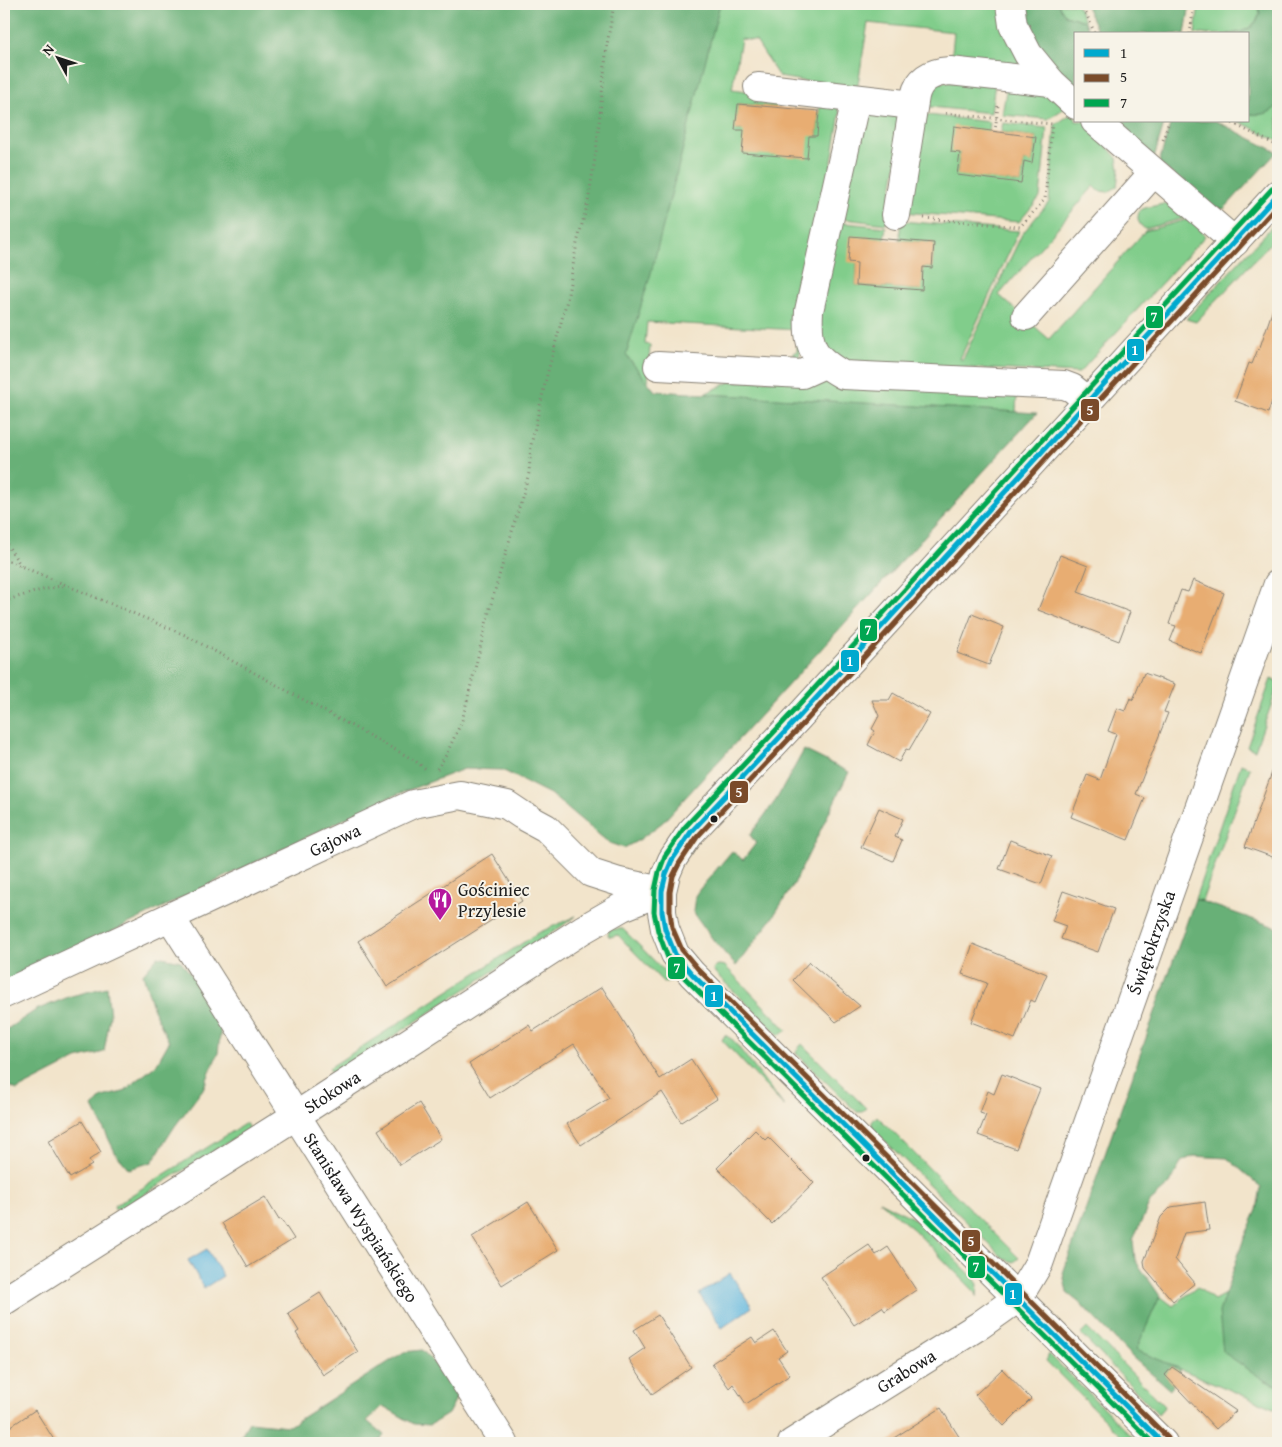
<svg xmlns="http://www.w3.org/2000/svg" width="1282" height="1447" font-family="'Gentium Book Plus',serif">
  <rect width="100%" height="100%" fill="#f7f3e8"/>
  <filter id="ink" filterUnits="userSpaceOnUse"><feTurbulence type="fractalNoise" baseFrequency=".02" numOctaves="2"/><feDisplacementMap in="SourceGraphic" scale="10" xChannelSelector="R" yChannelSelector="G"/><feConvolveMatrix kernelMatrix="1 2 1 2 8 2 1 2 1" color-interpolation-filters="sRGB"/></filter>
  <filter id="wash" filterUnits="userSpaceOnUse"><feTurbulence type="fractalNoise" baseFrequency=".0096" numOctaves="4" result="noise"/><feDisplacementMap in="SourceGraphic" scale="20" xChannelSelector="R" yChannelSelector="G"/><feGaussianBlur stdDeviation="1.12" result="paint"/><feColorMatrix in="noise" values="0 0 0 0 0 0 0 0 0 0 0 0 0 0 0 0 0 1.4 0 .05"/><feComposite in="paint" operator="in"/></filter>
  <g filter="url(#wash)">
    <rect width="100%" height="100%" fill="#f2e4cb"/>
    <path fill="#81cd8b" stroke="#4e7454" d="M715,4H1000L1020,65L951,62L954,32L868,23L857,90L779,77L756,41L741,39L732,89L777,95L776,107L738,104L736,130L817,136L820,101L837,106L840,113L799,358L794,368H792L794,352H797L798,330L647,322L645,344L650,345L648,383L626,355Z
      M1058,4H1077L1085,21L1065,15Z
      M1199,4H1257L1260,13C1251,40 1218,34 1195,34Z
      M933,82L995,83L991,113L920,106Z
      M1007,85L1034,88L1068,106L1048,119L1002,115Z
      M1278,105V141L1238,121H1248V114C1260,115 1270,114 1278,105Z
      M872,112L896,116L903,126L886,224L836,218L864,122Z
      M1074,112L1076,121H1085L1117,158L1119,169L1117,187L1108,192L1099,191L1094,186L999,295L1049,339L1145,231L1193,218L1205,236L1079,373L840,362L820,341L817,332L835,222L886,227L884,239L850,237L857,263L856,285L921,290L923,267L932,268L934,243L899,240L901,221L1019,231L960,359H963L1022,234L1049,202L1055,125Z
      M919,114L990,122L989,131L960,153L957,174L1021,183L1024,161L1032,162L1036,137L1001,132L1003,123L1047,128L1040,197L1019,222L903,212Z
      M1163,204L1175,205L1192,216L1145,229C1138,224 1136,218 1140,210L1145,208Z
      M1278,220V235L1196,322L1186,319Z
      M826,378L1017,393L1016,412L704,394L730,382Z
      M1271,679L1278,682V686L1255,750L1247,747Z
      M1241,764L1250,768L1202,901L1195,899Z
      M576,916L562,926L333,1076L329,1068L538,933Z
      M615,929H623L673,980L666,983L663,982L618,935L610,937L608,935L609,930Z
      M719,965L725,966L787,1030L780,1035L778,1034L717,975L713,970L715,966Z
      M725,1035L733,1040L784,1106L722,1040Z
      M802,1044L866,1108L862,1112H857L797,1054L796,1051Z
      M877,1116L1019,1258L1014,1262L1004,1259L872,1128V1122Z
      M246,1123L249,1129L121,1209H115L114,1206Z
      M879,1201L911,1217L920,1224L973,1277L978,1284L977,1297L976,1293L913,1229Z
      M1197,1287L1214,1300L1225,1294L1220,1311L1264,1380L1278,1386V1410L1135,1350L1160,1296L1173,1306Z
      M1087,1328L1165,1406L1158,1414L1081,1334Z
      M1049,1354L1139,1443H1128L1046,1361Z"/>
    <path fill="#68b077" stroke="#42664a" d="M4,4H720L651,273L626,355L655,391L1037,413L663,822L639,840L624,848L609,843L550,794L502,770L464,769L388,798L4,984Z
      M1020,4H1058L1065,15L1085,21L1090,34H1076V92L1035,45L1020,8Z
      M1085,4H1190L1185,34H1099Z
      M1257,4H1278V105C1269,115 1262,115 1248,114V34H1228C1244,32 1255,29 1260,13Z
      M1110,121H1165L1154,158Z
      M1171,121H1216L1277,152L1224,209L1210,206L1159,163Z
      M804,750L849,772L794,884L769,923L736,966L714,941L693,912L695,896L699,890L732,851L743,860L756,843L750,835L776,800Z
      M1195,899L1278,928V1386L1264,1380L1223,1352L1219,1312L1243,1241L1257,1210L1261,1187L1227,1158L1193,1156L1181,1162L1170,1184L1150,1202L1133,1240L1135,1260L1160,1296L1136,1350L1181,1369L1170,1390L1132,1357L1081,1304L1067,1293L1063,1273Z
      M158,956L181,961L222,1017L218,1053L203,1089L175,1126L152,1162L129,1169L116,1154L93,1107L102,1097L123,1092L156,1065L169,1042L154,1011L143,974Z
      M107,987L110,1016L104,1052L77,1059L17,1090L4,1084V1031L36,1010L71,996Z
      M422,1350L436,1365L458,1395L448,1414L430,1425L414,1424L383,1406L367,1421L384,1435L379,1443H232L238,1440L249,1422L289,1426L404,1352Z"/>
    <path fill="#62b8df" stroke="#3f6a7e" d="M207,1249L223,1276L204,1288L188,1260Z
      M730,1273L752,1307L722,1328L699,1294Z"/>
    <g id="blocks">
      <path fill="#e8ad72" d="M738,104L819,111L817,136H809L807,158L742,153L744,130H735Z
        M954,126L1036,137L1032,163L1024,161L1021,183L957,175L960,153L951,152Z
        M850,236L934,243L932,268L923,267L922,290L856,285L857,263L848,262Z
        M1274,306H1278V403L1272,401L1268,413L1235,401L1249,363L1252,364L1258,349L1259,350Z
        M1060,555L1088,566L1078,592L1130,612L1119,641L1038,610Z
        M1193,580L1224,593L1201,653L1170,641L1176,626L1169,624L1181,590L1188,592Z
        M972,614L1004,627L989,665L957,653Z
        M1144,673L1175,684L1164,712L1168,713L1136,794L1145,798L1128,840L1071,817L1087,775L1100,780L1116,734L1108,731L1117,708L1125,711L1130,698L1133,700Z
        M893,693L930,714L909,750L906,749L899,762L868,745L875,731L872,729L879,716L872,700H889Z
        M1275,764L1278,765V859L1245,847Z
        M879,808L903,819L895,837L902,840L893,861L861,847Z
        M1010,840L1052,856L1041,884L999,869Z
        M492,854L522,901L387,987L358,941Z
        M1063,891L1114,909L1098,952L1061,939L1066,926L1052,921Z
        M973,944L1047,974L1035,1002L1031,1000L1015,1039L971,1022L987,983L962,974Z
        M809,962L860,1006L836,1022L793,980Z
        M602,987L660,1079L691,1059L717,1099L681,1122L662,1092L581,1145L567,1124L609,1098L574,1044L490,1098L469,1064L529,1025L533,1031Z
        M1002,1074L1040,1089L1016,1149L978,1135L986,1115L980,1113L988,1091L994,1094Z
        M419,1103L441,1139L400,1165L378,1130Z
        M82,1121L101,1152L89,1160L92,1165L70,1178L48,1141Z
        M755,1130L765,1140L768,1137L814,1183L772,1224L717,1168Z
        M265,1197L279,1220L281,1219L294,1239L248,1267L222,1223Z
        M528,1202L558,1250L502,1285L472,1237Z
        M1205,1202L1209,1230L1184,1233L1175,1259L1195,1283L1173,1301L1145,1268L1144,1261L1161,1217L1171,1207Z
        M869,1245L876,1255L888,1247L916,1290L885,1311L882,1307L854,1325L821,1277Z
        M320,1293L358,1352L323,1375L296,1333L299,1331L288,1313Z
        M658,1315L691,1367L652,1394L629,1359L645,1348L634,1330Z
        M774,1331L787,1351L778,1357L790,1375L746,1404L733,1384L729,1388L712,1363L752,1337L756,1343Z
        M1172,1367L1236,1411L1216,1429L1165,1375Z
        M1002,1369L1031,1399L1004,1426L975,1395Z
        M941,1408L963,1443H886Z
        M35,1410L56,1443H4V1431Z"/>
    </g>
  </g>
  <g filter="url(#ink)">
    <use href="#blocks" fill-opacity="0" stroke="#878074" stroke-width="1"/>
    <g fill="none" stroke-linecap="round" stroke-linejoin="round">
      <defs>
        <g id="minor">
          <path d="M1010,4L1013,25L1028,54L1051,82"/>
          <path d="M758,87L913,105"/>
          <path d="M856,99L809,311C807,347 812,357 843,375L1064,385L1072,388L1088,401"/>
          <path d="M1095,121L1235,242"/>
          <path d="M896,215L915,96C919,78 933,72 950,71L1051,82L1076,105"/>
          <path d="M1026,316L1153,173"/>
          <path d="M658,366L802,374L824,364"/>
          <path id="s1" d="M170,917L504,1443"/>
          <path id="s2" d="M4,994L413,804L460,795L507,805L522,815L546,828L591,873L619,882L662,891"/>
          <path id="s3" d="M4,1301L297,1115L582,930L622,907L662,891"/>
          <path id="s4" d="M792,1443L980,1325L1018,1298L1039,1263L1278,584"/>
          <path d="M1163,1443L692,974L675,954L665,929L662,912V891L666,874L672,860L691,832L797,719L1278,194"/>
        </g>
      </defs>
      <use href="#minor" stroke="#878074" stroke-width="30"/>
      <path stroke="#878074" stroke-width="3" stroke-dasharray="1 4" stroke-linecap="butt" d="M1082,4L1095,34
        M1190,34L1194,4
        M1228,121L1278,146
        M995,132L998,105
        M1163,140L1169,121
        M924,218L1020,227L1045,199L1052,124L943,113
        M4,540L21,566
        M4,559L185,635L414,760L427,770
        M4,601L38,591L65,585
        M437,769L446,755L462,721L491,604L529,473L531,445L547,375L567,300L577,243L588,202L596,152L607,45L614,4"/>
      <use href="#minor" stroke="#fff" stroke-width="28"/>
      <defs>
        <path id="bus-1" d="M1163,1443L692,974L675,954L665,929L662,912V891L666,874L672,860L691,832L797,719L1278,194"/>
        <path id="bus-2" d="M1168,1438L698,969L682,950L672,927L670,911V892L673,876L679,864L697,837L803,724L1278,205"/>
        <path id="bus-3" d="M1153,1443L686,979L668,958L658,931L654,912L655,890L659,872L665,856L685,827L791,714L1272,189"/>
      </defs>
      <use href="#bus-1" stroke="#f7f3e8" stroke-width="9"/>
      <use href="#bus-2" stroke="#f7f3e8" stroke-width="9"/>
      <use href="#bus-3" stroke="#f7f3e8" stroke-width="9"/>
      <use href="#bus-1" stroke="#00a9ce" stroke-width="5"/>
      <use href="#bus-2" stroke="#7a4b2a" stroke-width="5"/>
      <use href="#bus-3" stroke="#00a651" stroke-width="5"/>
    </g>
  </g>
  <defs>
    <symbol id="restaurant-pin" viewBox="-11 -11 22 30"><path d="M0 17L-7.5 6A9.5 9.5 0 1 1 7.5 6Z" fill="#b5179e" stroke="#f7f3e8"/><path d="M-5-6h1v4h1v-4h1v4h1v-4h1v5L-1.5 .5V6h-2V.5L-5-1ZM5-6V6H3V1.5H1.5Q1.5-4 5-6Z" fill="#fff"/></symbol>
  </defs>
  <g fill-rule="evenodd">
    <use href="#restaurant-pin" x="426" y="886" width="28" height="38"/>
  </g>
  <g fill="#1c1c1c" stroke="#f7f3e8" stroke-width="2">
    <circle cx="714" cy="819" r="4.5"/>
    <circle cx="866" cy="1158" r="4.5"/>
  </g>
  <g text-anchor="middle" stroke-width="4" stroke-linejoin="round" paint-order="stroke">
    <g font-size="18" fill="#1c1c1c" stroke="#f7f3e8">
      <text dy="6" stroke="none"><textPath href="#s2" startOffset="365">Gajowa</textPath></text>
      <text dy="6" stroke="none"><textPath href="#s4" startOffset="649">Świętokrzyska</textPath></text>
      <text dy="6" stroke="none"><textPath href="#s3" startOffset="389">Stokowa</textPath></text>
      <text dy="6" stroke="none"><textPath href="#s1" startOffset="356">Stanisława Wyspiańskiego</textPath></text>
      <text dy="6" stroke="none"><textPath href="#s4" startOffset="135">Grabowa</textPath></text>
    </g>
    <g font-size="18" fill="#1c1c1c" stroke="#f7f3e8" text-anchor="start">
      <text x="458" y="896">Gościniec<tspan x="458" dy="21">Przylesie</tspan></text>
    </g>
  </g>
  <g stroke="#f7f3e8" stroke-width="2">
    <rect x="1145" y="305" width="19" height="24" rx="5" fill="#00a651"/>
    <rect x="1126" y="338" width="19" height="24" rx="5" fill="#00a9ce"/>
    <rect x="1080" y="398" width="20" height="24" rx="5" fill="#7a4b2a"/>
    <rect x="859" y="618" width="19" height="24" rx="5" fill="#00a651"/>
    <rect x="840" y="649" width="20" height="24" rx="5" fill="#00a9ce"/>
    <rect x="729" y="780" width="20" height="24" rx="5" fill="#7a4b2a"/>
    <rect x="667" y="956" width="19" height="24" rx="5" fill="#00a651"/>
    <rect x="704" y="984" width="20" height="24" rx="5" fill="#00a9ce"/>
    <rect x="961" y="1229" width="20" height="24" rx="5" fill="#7a4b2a"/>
    <rect x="967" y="1255" width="19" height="24" rx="5" fill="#00a651"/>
    <rect x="1004" y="1282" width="19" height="24" rx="5" fill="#00a9ce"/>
  </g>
  <g font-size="14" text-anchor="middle" font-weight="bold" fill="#fff">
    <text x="1154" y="322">7</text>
    <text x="1135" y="355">1</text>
    <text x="1090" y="415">5</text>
    <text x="868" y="635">7</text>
    <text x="850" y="666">1</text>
    <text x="739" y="797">5</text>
    <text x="677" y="973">7</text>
    <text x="714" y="1001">1</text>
    <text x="971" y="1246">5</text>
    <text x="976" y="1272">7</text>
    <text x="1013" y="1299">1</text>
  </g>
  <rect width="1282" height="1447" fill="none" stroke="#f7f3e8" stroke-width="20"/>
  <rect x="1074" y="32" width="175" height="90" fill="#f7f3e8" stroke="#9f9d96"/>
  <rect x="1084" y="49" width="25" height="8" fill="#00a9ce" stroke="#9f9d96"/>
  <text x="1120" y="58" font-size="15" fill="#1c1c1c">1</text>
  <rect x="1084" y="74" width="25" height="8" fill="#7a4b2a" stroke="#9f9d96"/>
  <text x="1120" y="82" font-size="15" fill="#1c1c1c">5</text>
  <rect x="1084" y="99" width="25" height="8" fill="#00a651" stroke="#9f9d96"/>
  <text x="1120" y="108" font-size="15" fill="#1c1c1c">7</text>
  <g transform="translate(58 58) rotate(310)" stroke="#f7f3e8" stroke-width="4" paint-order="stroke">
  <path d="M0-4L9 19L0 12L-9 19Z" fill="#1c1c1c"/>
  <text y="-8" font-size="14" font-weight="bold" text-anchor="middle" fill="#1c1c1c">N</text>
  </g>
</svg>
